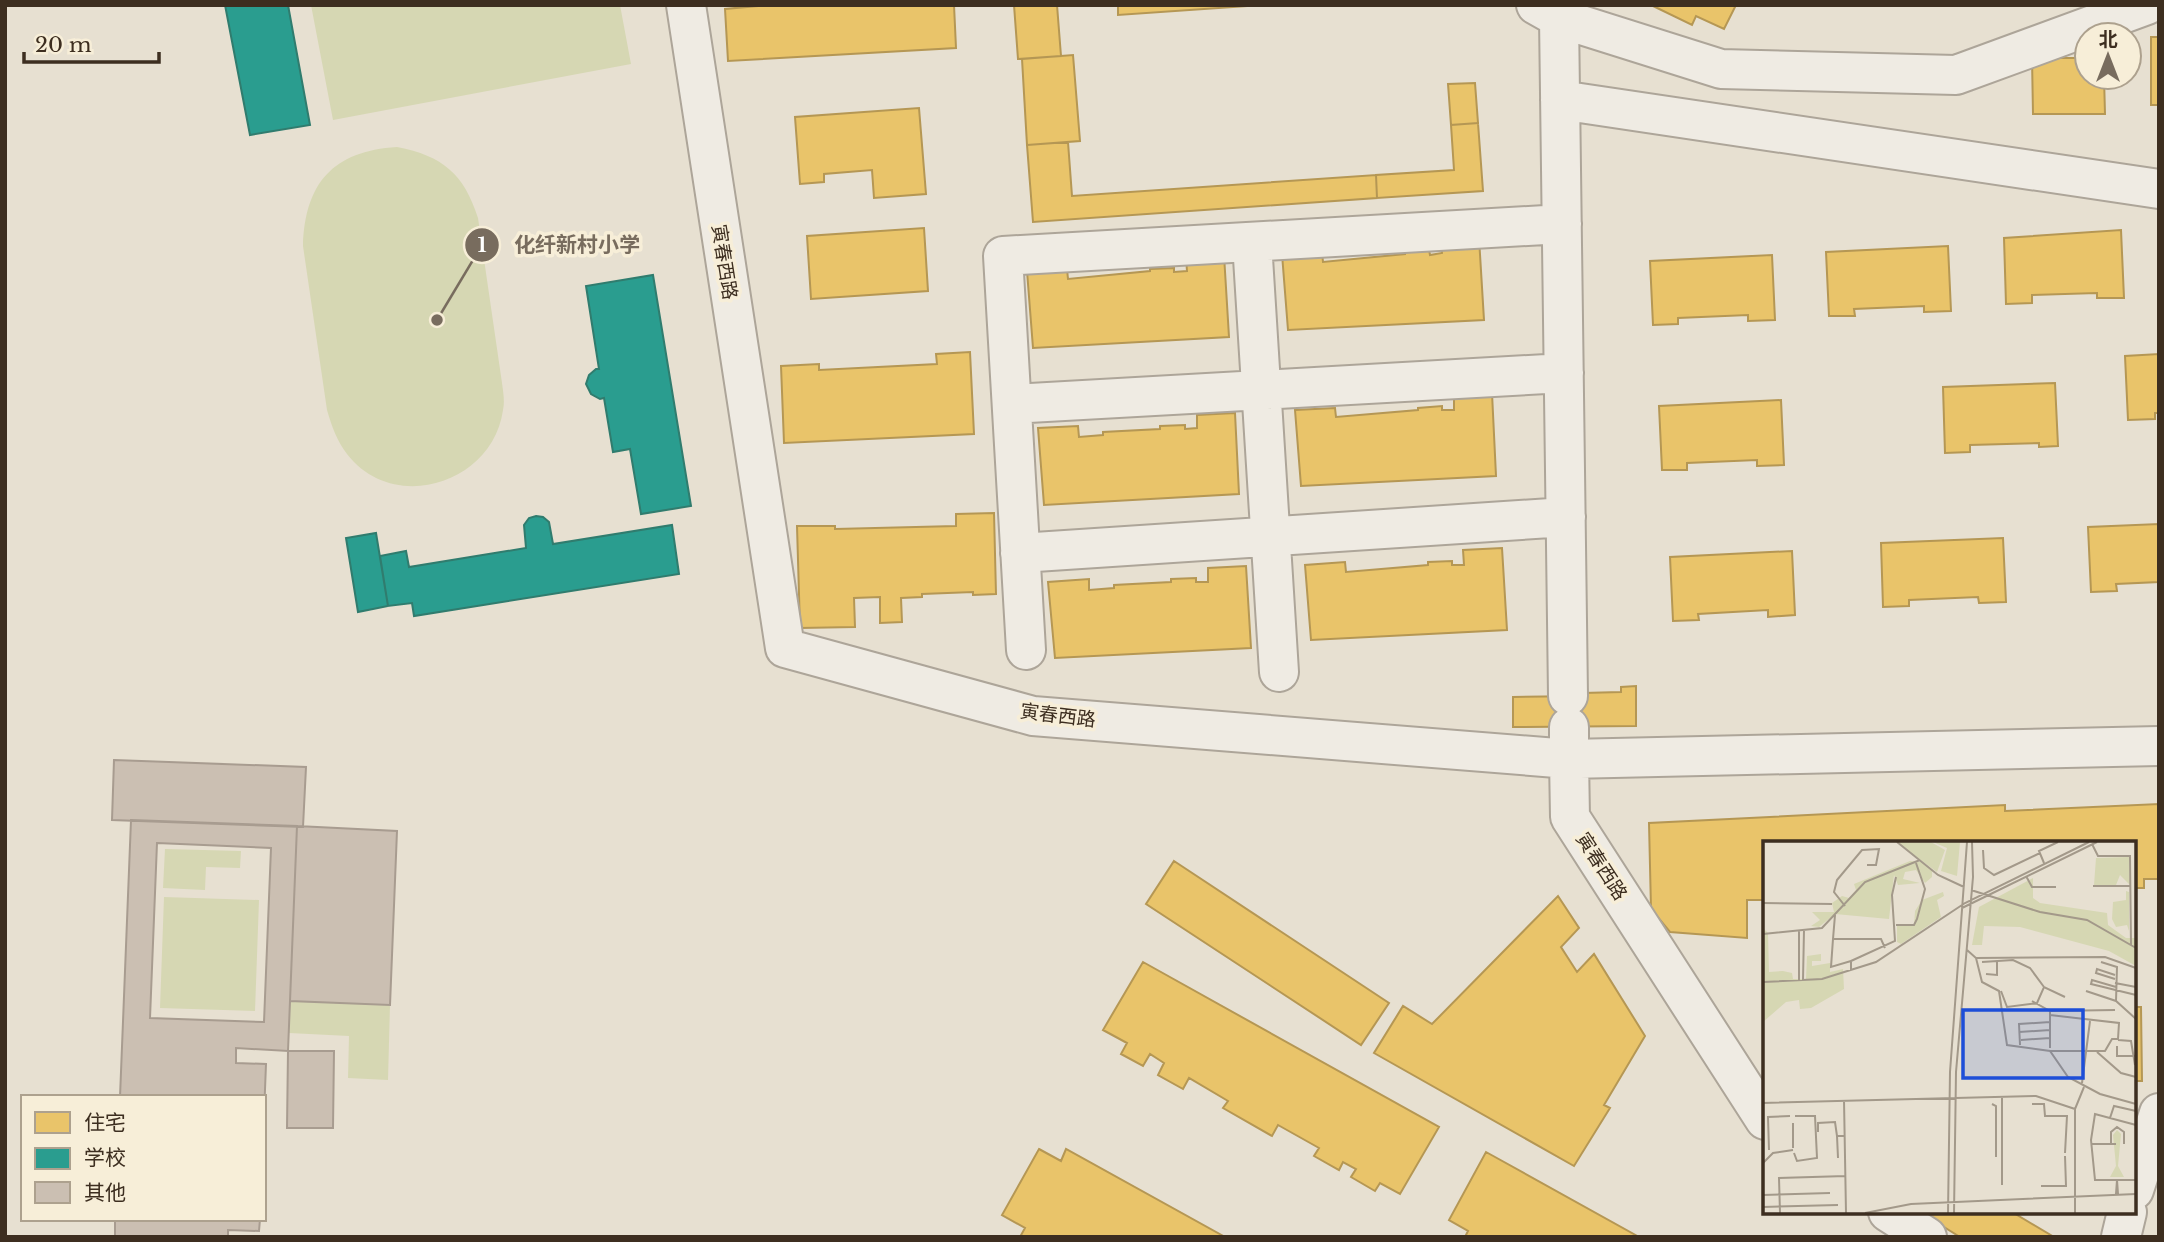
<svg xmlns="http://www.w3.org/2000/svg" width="2164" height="1242" font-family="'Libre Baskerville','Noto Sans SC',serif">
  <rect width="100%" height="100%" fill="#e7e0d1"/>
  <path fill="#d6d7b3" d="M311,5H620L631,64L333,120Z
    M397,147C443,156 464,174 478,218L502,383C503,391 505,401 503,410C493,483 394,515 347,454C337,441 332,427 327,410L303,246C305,183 333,151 397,147Z
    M165,849L241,851L240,868L206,867L205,890L163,888Z
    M164,897L259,900L255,1011L160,1008Z
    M290,1001L390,1005L388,1080L348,1078L349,1036L289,1033Z"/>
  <path fill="#e9c46a" stroke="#b59754" stroke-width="2" d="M954,5L956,48L728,61L725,9L768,5Z
    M1014,5H1057L1061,56L1018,59Z
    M1118,5H1262L1118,15Z
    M1651,5H1736L1724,29L1696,16L1692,25Z
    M2151,37H2159V105H2151Z
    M1073,55L1080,141L1027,145L1022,59Z
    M2032,58H2087V77H2104L2105,114H2033Z
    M1475,83L1478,123L1451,125L1448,84Z
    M919,108L926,194L874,198L872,170L824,174V182L800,184L795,117Z
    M1478,123L1483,191L1377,198L1376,175L1454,170L1451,125Z
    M1068,142L1072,196L1376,175L1377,198L1033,222L1027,145Z
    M924,228L928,291L811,299L807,236Z
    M2121,230L2124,298H2097V293L2032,295V303L2006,304L2004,238Z
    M1479,238L1484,320L1288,330L1282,254L1322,252L1323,262L1405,254V251L1429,250L1430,255L1442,253L1441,240Z
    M1948,246L1951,311L1924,312V306L1854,309L1855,316H1829L1826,252Z
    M1224,255L1229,337L1033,348L1027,271L1067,269L1068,279L1150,271V269L1174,268V272L1187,271L1186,257Z
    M1772,255L1775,320L1748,321V315L1678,318V324L1653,325L1650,261Z
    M970,352L974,434L784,443L781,366L819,364V370L937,364L936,354Z
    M2159,354V413H2155V419L2128,420L2125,356Z
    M2055,383L2058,446L2039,447V443L1970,445V452L1945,453L1943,387Z
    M1492,393L1496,476L1301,486L1295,410L1335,408L1336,417L1418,410V408L1442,406V410H1454V396Z
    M1781,400L1784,465L1757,466V460L1687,463V470H1662L1659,406Z
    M1235,413L1239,494L1044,505L1038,428L1078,426L1079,437L1103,435V432L1160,429V426L1185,425V429L1197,428V415Z
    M994,513L996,594L973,595V592L922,594V597L901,598L902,622L880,623V597L854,598L855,627L800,628L797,526H835V529L956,526V514Z
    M2159,524V582L2116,584L2117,591L2091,592L2088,527Z
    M2003,538L2006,602L1979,603L1978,597L1909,600V606L1883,607L1881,543Z
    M1502,548L1507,630L1311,640L1305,565L1345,562L1346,572L1428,565V562L1452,561V565H1464L1463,550Z
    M1792,551L1795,615L1768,617V610L1698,614L1699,620L1673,621L1670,557Z
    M1246,566L1251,648L1055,658L1048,582L1089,579V590L1114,588V585L1171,582V579L1196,578V582H1208V568Z
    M1636,686V726L1513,727V697L1583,696V693L1621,692V687Z
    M2159,804V879H2144V888H2134V843H1765V900H1747V938L1670,932L1651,909L1649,823L2005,805V811Z
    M1174,861L1389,1003L1361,1045L1146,904Z
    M1558,896L1579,928L1561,947L1577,972L1594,954L1645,1036L1604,1105L1610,1108L1574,1166L1374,1053L1403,1006L1432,1024Z
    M1143,962L1439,1127L1400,1194L1380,1183L1375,1191L1351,1177L1356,1169L1343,1162L1339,1170L1314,1156L1319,1148L1278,1125L1272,1136L1223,1108L1228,1101L1189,1078L1183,1089L1158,1075L1164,1063L1150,1054L1143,1066L1121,1054L1127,1043L1103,1030Z
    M2134,1007H2141L2142,1081H2134Z
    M1039,1149L1061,1161L1066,1149L1225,1237H1020L1025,1228L1002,1215Z
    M1486,1152L1639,1237H1465L1468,1231L1449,1220Z
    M1920,1212H2012L2054,1237H1960Z"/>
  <path fill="#2a9d8f" stroke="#307c6e" stroke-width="2" d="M225,5H288L310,125L250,135Z
    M653,275L691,506L641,514L630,449L613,452L604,398L600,399L591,394L586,384L589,375L596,369H599L586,286Z
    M536,516L543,517L549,522L553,544L672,525L679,574L414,616L412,603L388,606L380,556L406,551L409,567L526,548L524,525L529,518Z
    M376,533L388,606L358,612L346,538Z"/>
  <path fill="#cbbfb2" stroke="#a89c90" stroke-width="2" fill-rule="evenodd" d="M114,760L306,767L303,827L112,820Z
    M131,820L297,826L288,1051L236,1048V1063L266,1064L264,1115V1097H120ZM157,843L271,848L264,1022L150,1018Z
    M297,826L397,831L390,1005L290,1001Z
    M288,1051H334L333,1128H287Z
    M115,1219H260L259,1231L228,1230V1237H115Z"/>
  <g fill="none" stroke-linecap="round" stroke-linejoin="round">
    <defs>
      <path id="minor" d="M686,5L785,648L1033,716L1569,759L1570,817L1765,1120
        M1536,5L1559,18L1568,696
        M1559,18L1721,69L1956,75L2147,5
        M1560,100L2159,189
        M1252,242L1279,672
        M1012,404L1564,373
        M1020,553L1566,517
        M1026,650L1003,256L1562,224
        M1569,727V759L2159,746
        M2134,1190L2159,1113
        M1888,1212L1927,1237
        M2121,1237L2127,1212"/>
    </defs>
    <use href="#minor" stroke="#ada599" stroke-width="42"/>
    <use href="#minor" stroke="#efebe3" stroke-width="38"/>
  </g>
  <g text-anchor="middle" stroke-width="7" stroke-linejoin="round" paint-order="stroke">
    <g font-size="19" fill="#3d2e20" stroke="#f7eed8">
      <text transform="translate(725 262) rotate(81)" y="7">寅春西路</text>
      <text transform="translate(1058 715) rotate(7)" y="7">寅春西路</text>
      <text transform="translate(1602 866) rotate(57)" y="7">寅春西路</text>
    </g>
  </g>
  <g transform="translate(1763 841)">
    <rect width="373" height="373" fill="#e7e0d1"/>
    <path d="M133,1H168L182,9L174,31ZM170,1H197L194,35L178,30L184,7ZM366,16L367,44L357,34L353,44H331L333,17ZM147,20L160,21L169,29V36L162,42L153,29L142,31L140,38L157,42L135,44L131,34L126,78L72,73L56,86L48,85L57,79L49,71H71L69,62L79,55L86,57L93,49L91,43ZM270,37V57L277,62L344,72L345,84L363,97H373V125L346,110L257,86L221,85L219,104H209L216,66ZM363,50L366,51V90L364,84L353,86L349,78L350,61L363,59ZM180,51L181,55L174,59L178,76L138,103L134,101V85H151L152,70L159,59ZM0,87L5,92L6,131L20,130L29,132L30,138H43L44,115L58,113V120H49V125L67,122V131L80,128L81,148L48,167L37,168L36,159L23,161L0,181ZM354,289L358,293L355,325L361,336H347L353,325L350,294Z" fill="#d6d7b3"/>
    <path fill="none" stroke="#a3998a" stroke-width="2" d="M134,1L175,34L201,46M329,3L335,15H367L368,104M220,9L221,27L231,34L277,12M281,22L276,10L295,1M263,35L269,46H293M330,45H367M208,49L277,71L324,79L373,107M0,62L69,63M82,65L71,51L74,39L99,9L116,8L113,24H104M199,67L334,1M133,84H151L154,78L162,48L153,22M0,93L59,87L102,41L157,19M70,98L72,74M204,109L213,117L219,141L236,150L244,204L287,210L305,236L337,253L373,263M213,117L342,116L373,127M88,120L68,126L70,98H118L122,107M219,121L250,119L267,127L281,146M338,121L354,126L353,160M88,130V120L132,100L129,54L133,36M223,133L234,134V120M352,134L334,128L333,132L352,138M36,139V89M40,139L41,89M0,141L59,138L113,121L202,62L326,1M352,142L373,146M353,146L329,139L328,143L373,154M238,150L244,166L274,162L281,146L302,156M323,150L353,160L373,178M269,160L287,170V207M287,170L352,169M287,174L356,182L355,198H349L342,210H287M256,191L287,189M258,199L287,197M355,199L368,200L372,224M257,204L256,183L287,181M354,205V215H373M334,211L358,232L373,236M319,242L327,180M81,259L83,372M0,262L273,255L312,268M229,263L233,265V316M269,263H281L282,275H304L302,312M347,277L351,265L373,270M30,282V307M373,284L332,273L328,299L332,339H373M55,291V282L72,281L74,295H82M74,295L75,317M328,303H353M348,303V291L354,286L361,291V303M6,309L5,276L27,275M31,312L34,320L54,317L52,275H32M0,322L10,312L30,309M239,344V255M278,345H303L302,315M353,353L354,339L355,353M0,354L67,352M0,366L75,364M17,372L16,337L83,335M102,372L148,363L373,353M185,372L187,231L204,1M191,372L193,231L210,36L209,1M312,372V268L321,246"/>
    <path fill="#1d4ed8" fill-opacity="0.15" stroke="#1d4ed8" stroke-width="3.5" d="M200,169H320V237H200Z"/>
    <rect width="373" height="373" fill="none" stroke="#3d2e20" stroke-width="3.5"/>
  </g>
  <path fill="none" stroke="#786c5e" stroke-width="2.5" d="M437 320L482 245"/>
  <g fill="#786c5e" stroke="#f7eed8" stroke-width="2.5">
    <circle cx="437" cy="320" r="7"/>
    <circle cx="482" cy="245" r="18"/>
  </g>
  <g font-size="21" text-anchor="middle" font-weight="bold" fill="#fff">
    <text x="482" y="252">1</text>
  </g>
  <g font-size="21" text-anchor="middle" font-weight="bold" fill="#786c5e" stroke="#f7eed8" stroke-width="7" stroke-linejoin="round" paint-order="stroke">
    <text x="577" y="252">化纤新村小学</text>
  </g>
  <rect width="2164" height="1242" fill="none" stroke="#3d2e20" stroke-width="14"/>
  <rect x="21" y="1095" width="245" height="126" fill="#f7eed8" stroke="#ada18e" stroke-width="2"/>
  <rect x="35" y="1112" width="35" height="21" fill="#e9c46a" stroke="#ada18e" stroke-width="2"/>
  <text x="84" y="1130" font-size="21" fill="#3d2e20">住宅</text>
  <rect x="35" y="1148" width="35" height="21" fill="#2a9d8f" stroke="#ada18e" stroke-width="2"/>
  <text x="84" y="1165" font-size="21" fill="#3d2e20">学校</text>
  <rect x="35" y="1182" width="35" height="21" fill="#cbbfb2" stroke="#ada18e" stroke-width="2"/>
  <text x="84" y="1200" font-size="21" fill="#3d2e20">其他</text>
  <g transform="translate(2108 56)"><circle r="33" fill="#f7eed8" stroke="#ada18e" stroke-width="2"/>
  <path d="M0-5L12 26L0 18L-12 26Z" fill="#786c5e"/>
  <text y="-10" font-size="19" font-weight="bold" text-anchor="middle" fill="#3d2e20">北</text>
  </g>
  <path d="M24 52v10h135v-10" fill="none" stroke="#3d2e20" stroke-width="3.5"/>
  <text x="35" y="52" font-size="21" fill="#3d2e20" stroke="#f7eed8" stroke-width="5" paint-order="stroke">20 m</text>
</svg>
